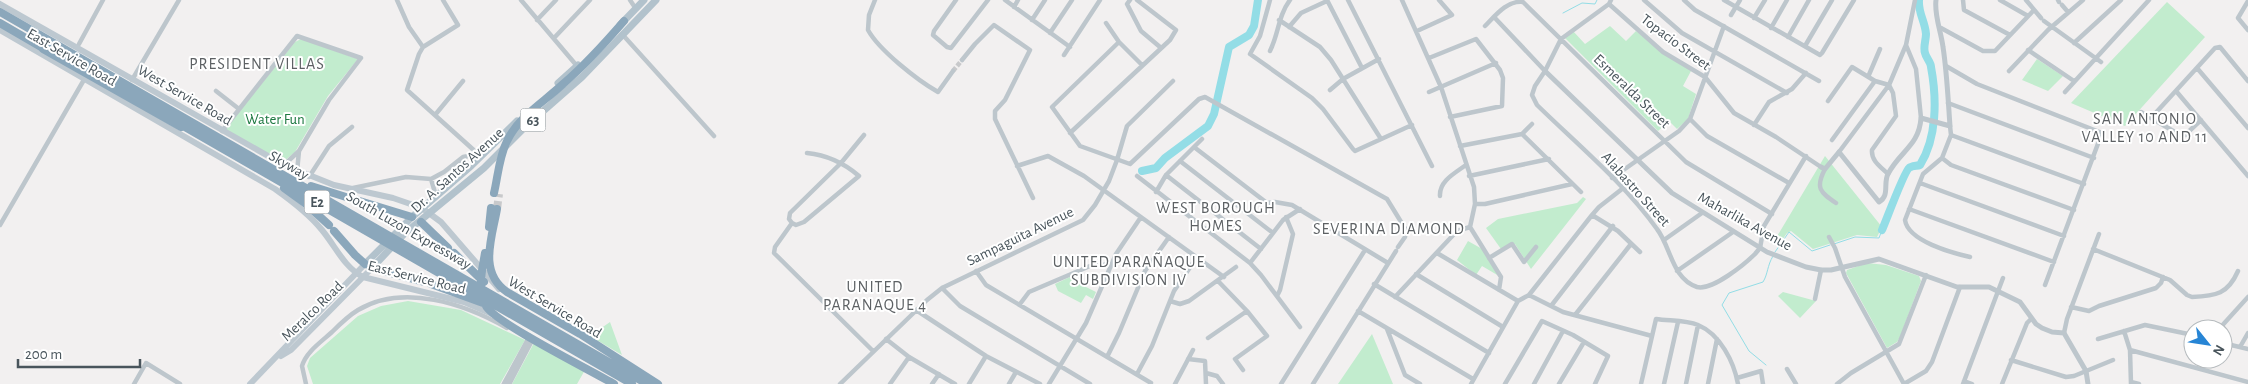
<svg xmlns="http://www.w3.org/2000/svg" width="2248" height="384" font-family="'Alegreya Sans',sans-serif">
  <rect width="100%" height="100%" fill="#f2f0f0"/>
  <path fill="#c2ecce" d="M2167,2L2205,37L2125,126L2071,103Z
    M1610,26L1626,41L1636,31L1691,71L1683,86L1696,94L1688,119L1677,129L1669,121L1658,131L1565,38L1573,31L1585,44Z
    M301,39L358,59L328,96L295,152L282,163L225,129L295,42Z
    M2037,59L2063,76L2048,91L2022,80Z
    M1825,156L1882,227L1877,237L1857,235L1813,249L1791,231L1787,233L1780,243L1776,238Z
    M1583,197L1586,199L1531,269L1515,244L1501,249L1486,228L1498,219L1577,203Z
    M1468,241L1484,250L1499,276L1482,266L1476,275L1457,260Z
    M1867,263L1886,265L1919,276L1921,281L1900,337L1897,342L1887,348L1846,273L1847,270Z
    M1074,275L1080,284L1096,292L1093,299L1086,295L1081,303L1058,291L1055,284Z
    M1783,292L1816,301L1800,318L1778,296Z
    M408,301L461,310L525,340L500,384H313L307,366L310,358L358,316L381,306Z
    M610,322L622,355L590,336Z
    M1372,334L1393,384H1338Z
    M535,341L585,370L577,384H512Z"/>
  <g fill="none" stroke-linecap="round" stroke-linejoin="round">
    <path stroke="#93dde6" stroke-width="1" d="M1563,13L1582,3L1595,4L1597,0
      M1834,244L1855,237L1879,238L1882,230
      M1775,252L1789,232L1812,251L1830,245
      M1766,365L1749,351L1722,305L1729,293L1763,282C1768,274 1767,266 1773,256"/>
    <path stroke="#93dde6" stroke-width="8" d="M1142,171L1156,168L1165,158L1208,126L1214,114L1229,47L1249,35L1254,26L1258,0
      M1882,230C1886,221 1904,172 1909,168C1911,166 1916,166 1920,165C1937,138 1937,99 1931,67C1931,62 1926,58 1925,53C1923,47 1926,40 1926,34C1925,21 1918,13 1919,0"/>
    <path stroke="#c8c9cb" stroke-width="4.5" stroke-dasharray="4.5 2" stroke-linecap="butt" d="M953,71L962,60"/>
    <path stroke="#c8c9cb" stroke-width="8" stroke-dasharray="8 4" stroke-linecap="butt" d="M497,209L499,194"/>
    <path stroke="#bdc6cc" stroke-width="4.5" d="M397,0L409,27L423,47
      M443,0L458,25L423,47L419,54L407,90L477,153
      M521,0L577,66
      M630,0L636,9
      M875,0L869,15L868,30C879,50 917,80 938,92L953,71
      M956,0L934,31L933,35L947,47L951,48L988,0
      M1005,0L1070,47
      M1130,0L1127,4L1141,31L1160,47
      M1270,0L1260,36L1250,54L1312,98L1323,109L1353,149L1355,151L1412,125
      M1327,0L1362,68
      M1348,0L1432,166
      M1402,0L1441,87L1474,187L1475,204L1470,227
      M1611,0L1609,4L1561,39L1545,71L1535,86L1532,95L1537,105C1578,145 1624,183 1657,229C1671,247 1672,279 1697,287C1712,291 1745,264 1755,254L1760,248L1764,226L1806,156
      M1644,0L1682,33L1787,93
      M1684,0L1695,10L1819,81
      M1724,0L1820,55L1822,53L1854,0
      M1963,0L1964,10L2010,35
      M2000,0L2028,16
      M2026,0L2041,18
      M2058,0L2059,2
      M2248,1L2238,18L2248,30
      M1609,4L1663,52L1705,77L1734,113L1776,137L1821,167
      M2062,5L2068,12
      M1014,7L1018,0
      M1731,15L1740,0
      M1494,17L1545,71
      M1754,18L1765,0
      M537,20L556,0
      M1032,20L1045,0
      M1279,20L1320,47L1331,60L1381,139
      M2044,21L2101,62
      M1106,23L1119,42L1142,65
      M1485,26C1495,16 1507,0 1523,2L1686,162L1772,214
      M1289,27L1301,13L1327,1
      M1771,28L1787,0
      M1941,28L1983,51H1995L2034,10
      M1417,31L1452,15L1439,0
      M1050,33L1072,0
      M622,34L714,136
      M1788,37L1809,0
      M554,38L590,0
      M1119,42L1052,107L1080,146L1130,164L1199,99L1205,97L1387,199L1406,230L1405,237L1398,247
      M2074,43L2121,0
      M79,44L103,0
      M1906,45L1916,69L1921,118
      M1805,46L1832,0
      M2028,50L2074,81
      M1270,51C1279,33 1278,16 1290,0
      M1064,55L1100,0
      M1429,58L1476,39L1500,70L1503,78L1502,106L1450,117
      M962,60L975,44L994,25L1030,50L1005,100L995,111V119L1033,198
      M1946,66L1977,84L2102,133L2045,285
      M2197,68L2248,128
      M2009,71L2048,30L2083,0
      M1868,77L1880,49
      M132,80L179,0
      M1330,90L1343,79L1379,59
      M216,91L239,109
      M2176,91L2248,176
      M1429,92L1496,63
      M2065,92L2149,0
      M1828,101L1852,67L1875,81L1889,85L1893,93L1896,116L1872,150C1871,161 1881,167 1888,174
      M1948,103L2094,158
      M2141,112L2180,135H2185L2201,120
      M435,115L463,81
      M2151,118L2215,48L2220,47L2248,81
      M1690,119L1707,136L1789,183
      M1754,125L1769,102L1792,89L1806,73
      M1950,126L1951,135L1942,158L1923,174L1905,220C1908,241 1952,253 1970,257
      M222,131L297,36L361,58L329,100L299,151L297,172
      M1070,133L1170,40L1176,30L1137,0
      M1522,134L1581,192
      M1951,135L2084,184
      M1832,140L1875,81
      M1460,146L1522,134L1532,124
      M1194,147L1267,203L1275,202L1292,205L1388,263
      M1839,152L1889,85L1906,45L1915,0
      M1942,158L1951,165L2074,210
      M458,161L471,166
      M1180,161L1273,233
      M284,165L299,151
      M1017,166L1048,156L1084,176L1224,277
      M1825,169C1815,188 1820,192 1836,203
      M1166,175L1261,249
      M1137,176L1250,263L1261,275L1300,327
      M1469,176L1549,159
      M309,177L329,146L352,127
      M1612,178L1679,131L1690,119L1724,26
      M431,179L436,196
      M1920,183L2064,236
      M353,188L406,177L431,179L444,172L463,157L479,154
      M1156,192L1166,175L1202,139
      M1440,196C1439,181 1455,173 1466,165
      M1475,204H1485L1572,184
      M1909,209L2054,262
      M1592,215L1618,231L1640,252
      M792,223L775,247L774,253L873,351
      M792,223L796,225L804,222L859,176C844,163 827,155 807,153
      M792,223L789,219L790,213L841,163L864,135
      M0,225L85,78
      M1470,227L1501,277L1499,290
      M1829,237L1835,248L1845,277L1904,384
      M1664,240L1702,213
      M2093,249L2170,280L2187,295L2192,297C2216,296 2228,294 2238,271
      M1437,253L1518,301
      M1489,258L1512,244L1524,262L1536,247
      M1250,263L1283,220L1300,209
      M976,271L986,285L1151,383
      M1677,271L1733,232
      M1416,274L1503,327
      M1218,281L1247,311L1267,336L1235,359L1243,370
      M1374,284L1489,353
      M942,288L960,306L1090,384
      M1529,295L1563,312L1652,336
      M1277,296L1280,290L1293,234L1286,217
      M1395,297L1457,231L1470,227
      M1815,299L1821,270
      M1170,301L1180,304L1189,301L1236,267
      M1518,301L1529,295L1592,215L1599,207L1622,189
      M1020,304L1029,292L1090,266L1111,264
      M1551,306L1613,226
      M2071,307L2089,311L2099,306L2156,288L2161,283L2163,277
      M916,310L986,356L1040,384
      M1358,311L1473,379
      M1575,315L1631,244
      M1387,329L1405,375L1420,384
      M2219,329L2248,297
      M2124,331L2130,350L2131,384
      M2064,333L2067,319L2099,234
      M1208,338L1247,311
      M886,339L909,357L955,384
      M2098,339L2145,325L2193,335
      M2223,343L2248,349
      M2240,347L2248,333
      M2130,350L2248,382
      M1107,357L1119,333L1145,271L1169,237
      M1188,359L1205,361L1206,384
      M2011,360L2066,377L2074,376L2113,360
      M1787,369L1796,384
      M1206,373L1217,376L1223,384
      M1137,374L1152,346L1174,291L1197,257
      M1737,378L1761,371L1763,384
      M1964,381L1972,384
      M2131,382L2139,384
      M134,384L146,363L180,384
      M306,384L302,366C306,352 321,342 332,332C340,324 348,316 358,310C404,283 465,304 507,328
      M840,384L927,300L942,288L1083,220L1095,205L1109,181L1117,160L1127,126L1173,81
      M890,384L909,357
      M932,384L939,374
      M969,384L986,356
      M1009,384L1016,372
      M1049,384L1086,323L1116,254L1141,217
      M1175,384L1193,350
      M1281,384L1365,250
      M1313,384L1396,251
      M1471,384L1518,301
      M1505,384L1542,321L1573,335L1608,356L1595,384
      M1534,384L1563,331
      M1559,384L1584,342
      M1641,384L1656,319C1669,321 1686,320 1698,325C1720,334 1734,362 1738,384
      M1664,384L1678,322
      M1686,384L1698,325
      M1708,384L1717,339
      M1837,384L1851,373L1899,344L1926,275
      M1904,384L1926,371L1932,362L1960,287
      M1963,384L2003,278
      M2002,384L2027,323L2031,319"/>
    <path stroke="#bdc6cc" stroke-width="5" d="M1545,71L1672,193L1767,252L1806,267L1821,270H1831L1879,259L1957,287H1989L2020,302L2036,324L2042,328L2052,332L2064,333L2086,371L2088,384
      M1821,167L1825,169L1839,152L1879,202C1890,196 1883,183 1888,174C1900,151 1919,146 1921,118L1950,126C1948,99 1947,73 1943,47C1941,31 1934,15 1936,0
      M504,384L530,336
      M509,384L533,338"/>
    <path stroke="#bdc8d0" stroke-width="6" d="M0,4L284,165L334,185L393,198L422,208L441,222L499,289
      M0,30L275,189C292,201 309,214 322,230C336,247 344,267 363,277L464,302L492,314
      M281,356L291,350L372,268
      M250,384L365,264"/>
    <path stroke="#b2c2cc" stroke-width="7" d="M620,25L644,0
      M558,83L578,65
      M517,121L471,166L412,217L365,264L372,268L404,234L484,168L525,127L582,77L656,0"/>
    <path stroke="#8ba7bb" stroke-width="8" d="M0,12L647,384
      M0,23L48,51
      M45,44L185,123
      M43,49L181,127
      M178,123L632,384
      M311,186L346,197
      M284,188L306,204L329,225
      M494,193C498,176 499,157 507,141C518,117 544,102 563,84C585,65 605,43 624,21
      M353,199L412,217
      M497,209C492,238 478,272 507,292L580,334L658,384
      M421,222L448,248
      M489,227L491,208
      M334,231L355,255L365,264
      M454,253L484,282
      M485,253C482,271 477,289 486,306C494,322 592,371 614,384
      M372,268L424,282
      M431,284L483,303"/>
  </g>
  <g text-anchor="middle" stroke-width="4" stroke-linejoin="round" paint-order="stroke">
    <g fill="#fff" stroke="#80888d" stroke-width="1">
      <rect x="520.5" y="108.5" width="25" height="23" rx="4"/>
      <rect x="304.5" y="190.5" width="25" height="23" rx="4"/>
    </g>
    <g font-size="14" font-weight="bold" fill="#49555c">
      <text x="533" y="125">63</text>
      <text x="317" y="207">E2</text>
    </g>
    <g font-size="15" fill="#49555c" stroke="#fff">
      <text transform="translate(1676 42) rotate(37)" y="5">Topacio Street</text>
      <text transform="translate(72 57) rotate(30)" y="5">East Service Road</text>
      <text transform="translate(1632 91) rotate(44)" y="5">Esmeralda Street</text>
      <text transform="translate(185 95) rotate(30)" y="5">West Service Road</text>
      <text transform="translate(289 165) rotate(30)" y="5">Skyway</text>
      <text transform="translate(457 170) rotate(-42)" y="5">Dr. A. Santos Avenue</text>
      <text transform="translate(1636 189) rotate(48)" y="5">Alabastro Street</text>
      <text transform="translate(1745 221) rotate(29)" y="5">Maharlika Avenue</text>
      <text transform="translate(409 230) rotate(30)" y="5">South Luzon Expressway</text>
      <text transform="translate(1020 236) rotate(-26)" y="5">Sampaguita Avenue</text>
      <text transform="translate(417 277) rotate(14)" y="5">East Service Road</text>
      <text transform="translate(555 307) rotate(31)" y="5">West Service Road</text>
      <text transform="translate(312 311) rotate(-44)" y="5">Meralco Road</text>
    </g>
    <g font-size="15" fill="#1e7942" stroke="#fff">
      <text x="275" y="124">Water Fun</text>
    </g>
    <g font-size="16" letter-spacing="1" fill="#5d6164" stroke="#fff">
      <text x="257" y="69">PRESIDENT VILLAS</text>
      <text x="2145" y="124">SAN ANTONIO<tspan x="2145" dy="18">VALLEY 10 AND 11</tspan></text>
      <text x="1216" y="213">WEST BOROUGH<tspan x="1216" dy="18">HOMES</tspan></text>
      <text x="1389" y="234">SEVERINA DIAMOND</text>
      <text x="1129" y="267">UNITED PARAÑAQUE<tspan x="1129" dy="18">SUBDIVISION IV</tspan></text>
      <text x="875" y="292">UNITED<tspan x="875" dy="18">PARANAQUE 4</tspan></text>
    </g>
  </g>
  <g transform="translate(2208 344) rotate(120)"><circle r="24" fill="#ffffff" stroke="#b6bbbe"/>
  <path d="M0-4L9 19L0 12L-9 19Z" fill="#2785d5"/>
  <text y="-8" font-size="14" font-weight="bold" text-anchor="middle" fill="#49555c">N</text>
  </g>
  <path d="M18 359v8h122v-8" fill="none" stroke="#49555c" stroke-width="2.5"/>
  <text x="25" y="359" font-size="15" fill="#49555c" stroke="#ffffff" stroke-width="4" paint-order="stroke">200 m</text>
</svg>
